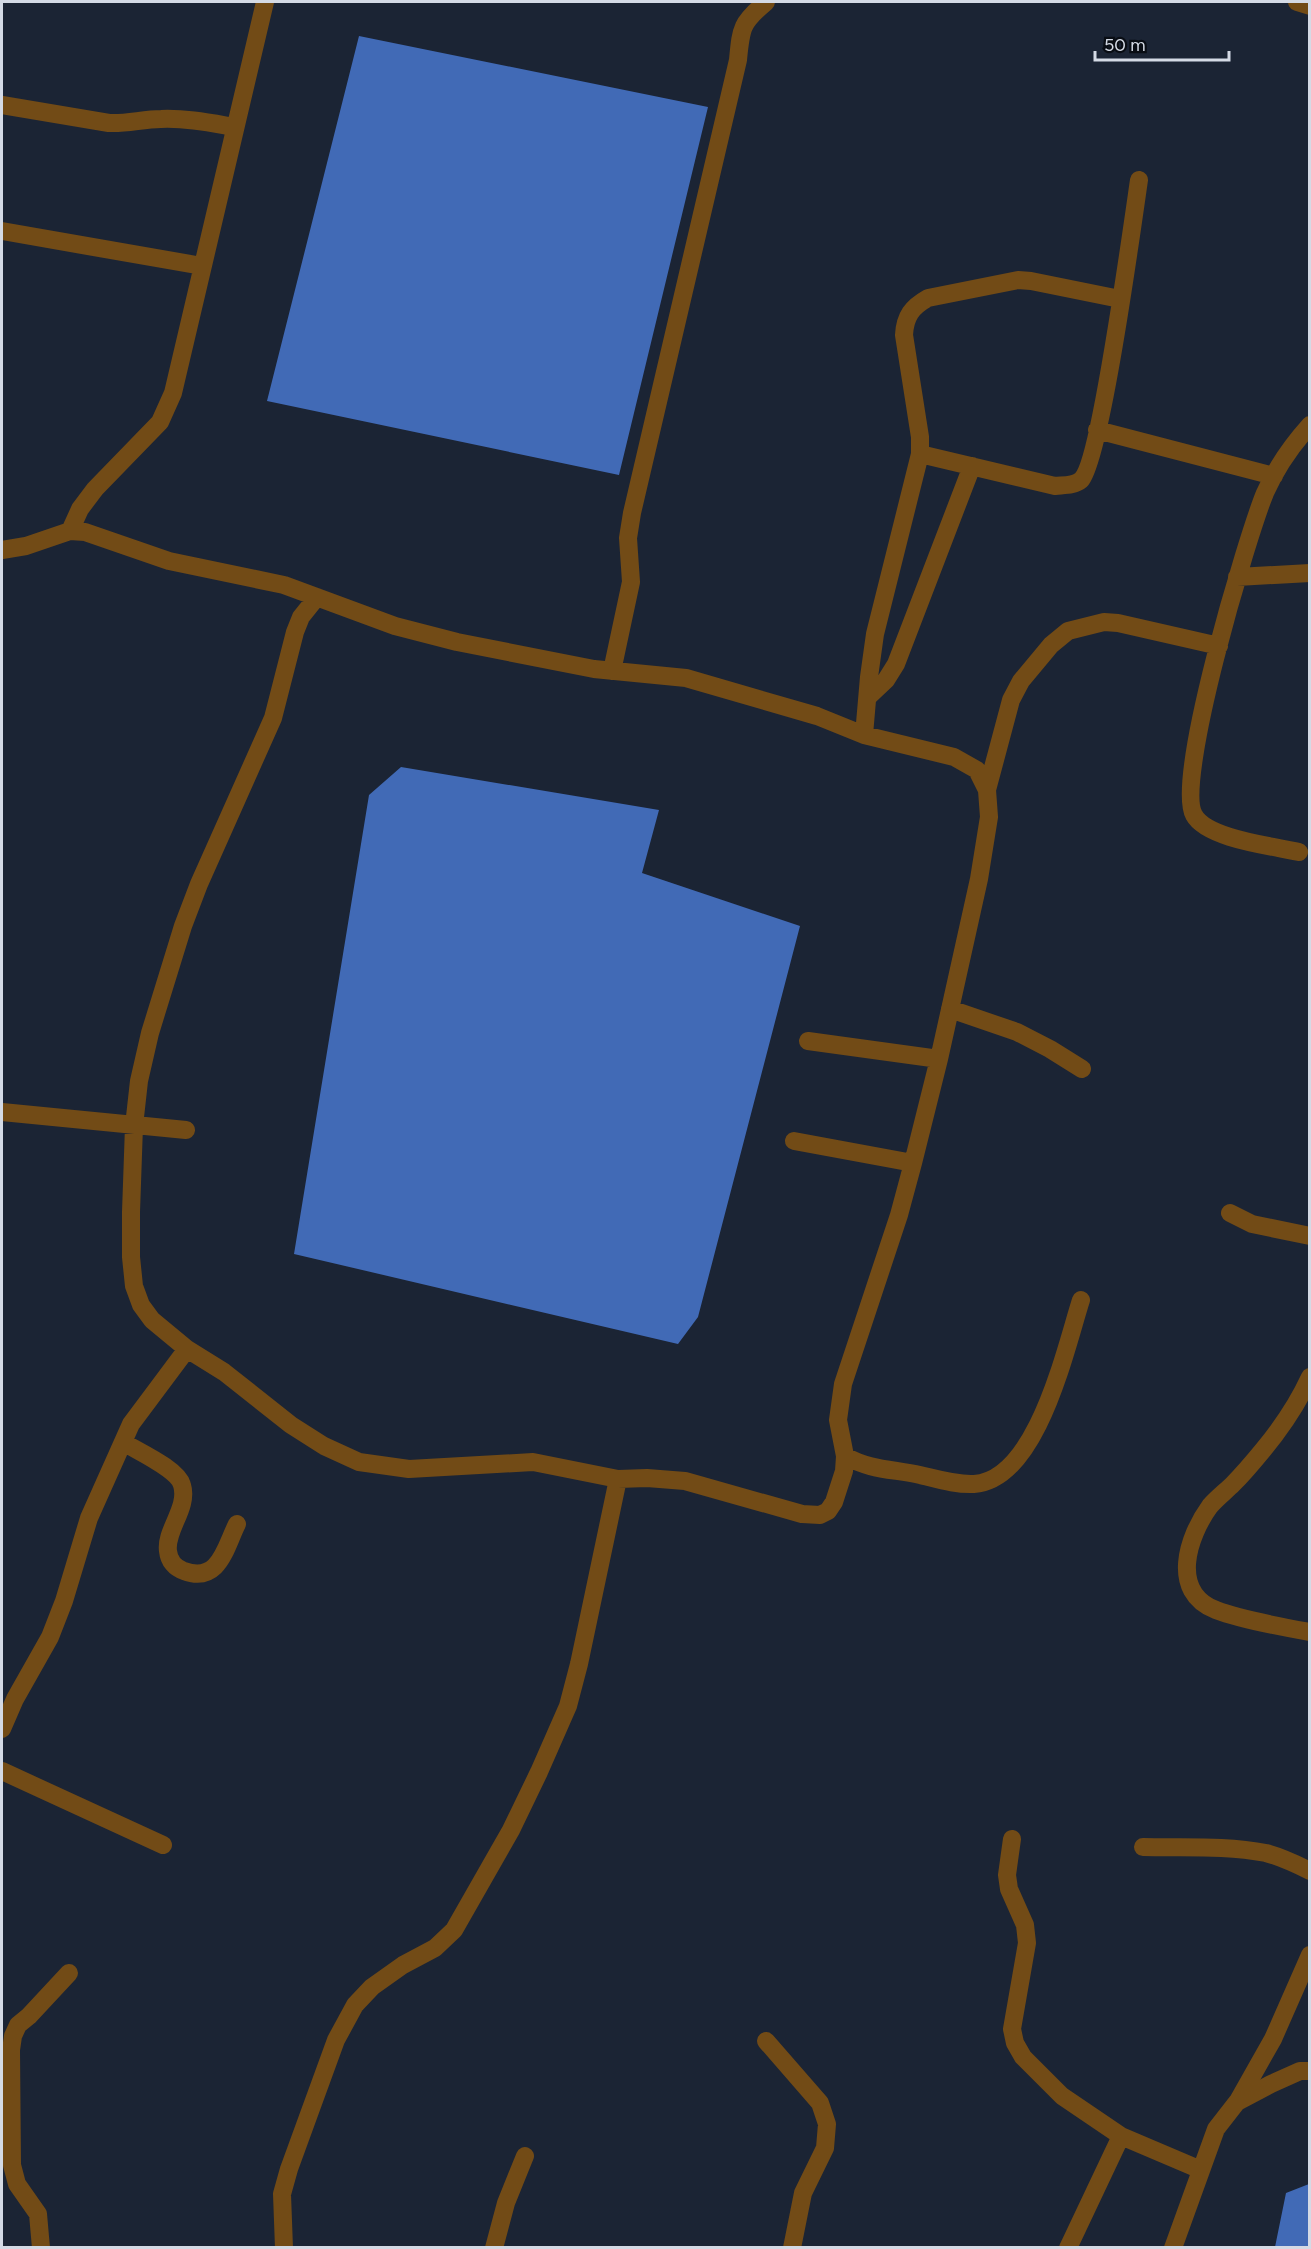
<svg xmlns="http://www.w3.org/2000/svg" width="1311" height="2249" font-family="Figtree,sans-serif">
  <rect width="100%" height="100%" fill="#1b2434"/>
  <path fill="#416ab6" d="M359,36L708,107L619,475L267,401Z
    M401,767L659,810L642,873L800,926L698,1317L678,1344L294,1254L369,795Z
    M1309,2184V2247H1275L1286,2193Z"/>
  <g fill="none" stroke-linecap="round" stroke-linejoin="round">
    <path stroke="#724b16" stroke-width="18" d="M1297,2L1310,6
      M2,105L109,123C127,124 143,119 161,119C186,118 211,123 235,127
      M2,231L202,266
      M1097,430L1274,476
      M920,454L1055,486C1063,485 1074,486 1081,480C1100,463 1133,221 1139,180
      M70,531L80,509L95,489L160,422L173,393L265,2
      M2,550L26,546L70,531L85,532L169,561L284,585L395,626L457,642L594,669L686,678L817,716L864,735L954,757L977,770L987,790L989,817L979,879L939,1059L913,1163L899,1215L843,1384L838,1420L845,1456L844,1471L834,1502L828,1511L820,1515L802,1514L685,1481L647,1478L618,1479L533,1462L409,1469L359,1462L324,1446L291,1425L224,1372L187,1349L131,1424L89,1518L64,1601L50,1637L15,1699L2,1729
      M1237,577L1310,573
      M612,671L631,582L628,538L632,513L738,60C741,28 741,23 766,2
      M868,697L886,680L896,664L972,466
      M864,735L869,677L875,634L920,454V437L904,335C905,316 912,307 928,298L1018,280L1031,281L1120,299
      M987,790L1011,700L1021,681L1051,645L1068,631L1104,622L1118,623L1219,646
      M1299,852C1273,846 1207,839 1194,815C1174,781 1247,537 1265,493C1276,468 1292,445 1310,425
      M950,1009L1017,1032L1050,1049L1082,1069
      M808,1041L939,1059
      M2,1112L186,1130
      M794,1141L913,1163
      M1230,1213L1252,1224L1310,1236
      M187,1349L152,1320L141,1305L134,1286L131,1257V1212L134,1126L139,1081L150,1033L183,926L199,884L273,718L295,632L301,617L317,597
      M1310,1377C1298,1403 1282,1427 1263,1450C1254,1461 1244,1473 1233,1484C1226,1491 1217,1498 1210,1506C1188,1536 1169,1592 1216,1610C1242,1620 1282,1627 1310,1632
      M123,1442C137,1451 178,1469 182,1485C189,1508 165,1530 168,1551C169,1561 175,1568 184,1571C219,1584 225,1548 237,1524
      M845,1456C870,1470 892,1469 920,1475C937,1479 956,1485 974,1484C1037,1480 1065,1350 1081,1300
      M2,1771L163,1845
      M1012,1839L1007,1875L1009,1889L1025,1925L1027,1943L1012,2029L1015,2043L1023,2057L1062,2096L1121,2136L1201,2170
      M1143,1847C1184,1848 1226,1845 1266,1853C1281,1857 1296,1864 1310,1871
      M766,2041L820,2103L827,2124L825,2148L803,2193L792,2248
      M1238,2101L1273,2039L1310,1955
      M41,2248L38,2214L17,2184L12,2165L11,2050L13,2036L18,2025L29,2016L69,1973
      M284,2248L282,2194L289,2169L336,2040L355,2005L372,1987L403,1965L435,1948L454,1930L511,1830L539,1772L568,1706L579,1664L618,1479
      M494,2248L506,2203L525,2156
      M1068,2248L1121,2136
      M1173,2248L1216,2129L1237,2102L1271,2084L1300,2071H1310"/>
  </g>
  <rect width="1311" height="2249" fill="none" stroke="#d4dae5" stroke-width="6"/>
  <path d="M1095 51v9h134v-9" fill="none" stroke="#d4dae5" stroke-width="3"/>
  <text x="1104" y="51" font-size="18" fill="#d4dae5" stroke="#090d14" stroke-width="4.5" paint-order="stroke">50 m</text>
</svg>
